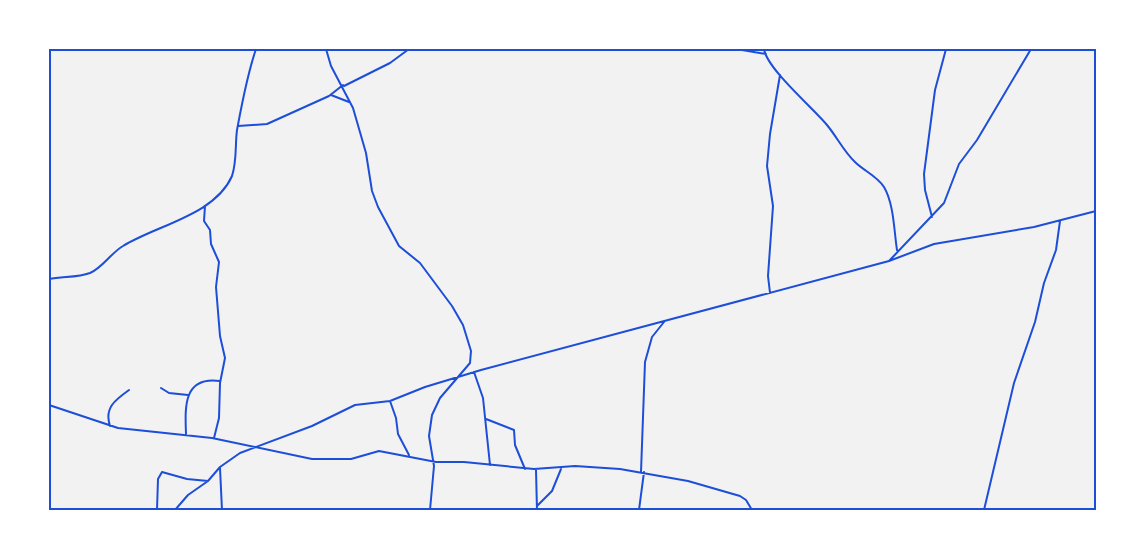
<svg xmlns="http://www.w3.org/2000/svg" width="1145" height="559" font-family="'Space Grotesk',sans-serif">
  <rect width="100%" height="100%" fill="#f2f2f2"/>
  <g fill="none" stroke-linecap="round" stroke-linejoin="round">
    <path stroke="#1d4ed8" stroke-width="2" d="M326,49L331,66L353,108L366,153L372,191L378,207L399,246L420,263L452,306L463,325L471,351L470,363L440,398L432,415L429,436L434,466L430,510
      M736,49L766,54
      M764,49C767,69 813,108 827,125C837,137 844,152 855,162C864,171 877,176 884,187C894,204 894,231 897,250
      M344,86L390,63L409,49
      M331,95L349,102
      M238,126L267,124L329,96L343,85
      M205,206L204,221L210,230L211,244L219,262L216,287L220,336L225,358L220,383L219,418L214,438
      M932,217L925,190L924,174L935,90L946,49
      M889,261L944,203L959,164L977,140L1031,49
      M49,279C62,276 77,278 90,273C102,268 111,253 123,246C157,225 215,215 232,176C237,161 235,145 237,130C242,103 247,75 256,49
      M770,293L768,276L773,206L767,166L770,134L780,75
      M474,372L483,398L490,465
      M161,388L169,393L188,395
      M390,401L396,418L398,434L409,455
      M49,405L118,428L212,438L312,459H351L379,451L436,462H464L534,469L575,466L620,469L688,481L740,496L746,500L752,510
      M486,419L514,430L515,445L525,469
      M110,426C104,408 115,400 129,390
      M186,434C185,407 183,376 220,381
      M220,468L222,510
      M536,470L537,510
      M641,472L645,362L652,337L664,322
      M537,506L552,491L561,469
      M157,510L158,479L162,472L187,479L208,481
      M175,510L188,495L208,481L220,467L240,453L312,426L355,405L390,401L425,387L481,370L889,261L934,244L1034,227L1096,211
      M639,510L644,472
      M984,510L1014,383L1035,322L1044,283L1056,250L1060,221"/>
  </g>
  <rect width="1145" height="559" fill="none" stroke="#ffffff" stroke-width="100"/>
  <rect x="50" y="50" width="1045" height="459" fill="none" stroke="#1d4ed8" stroke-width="2"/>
</svg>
